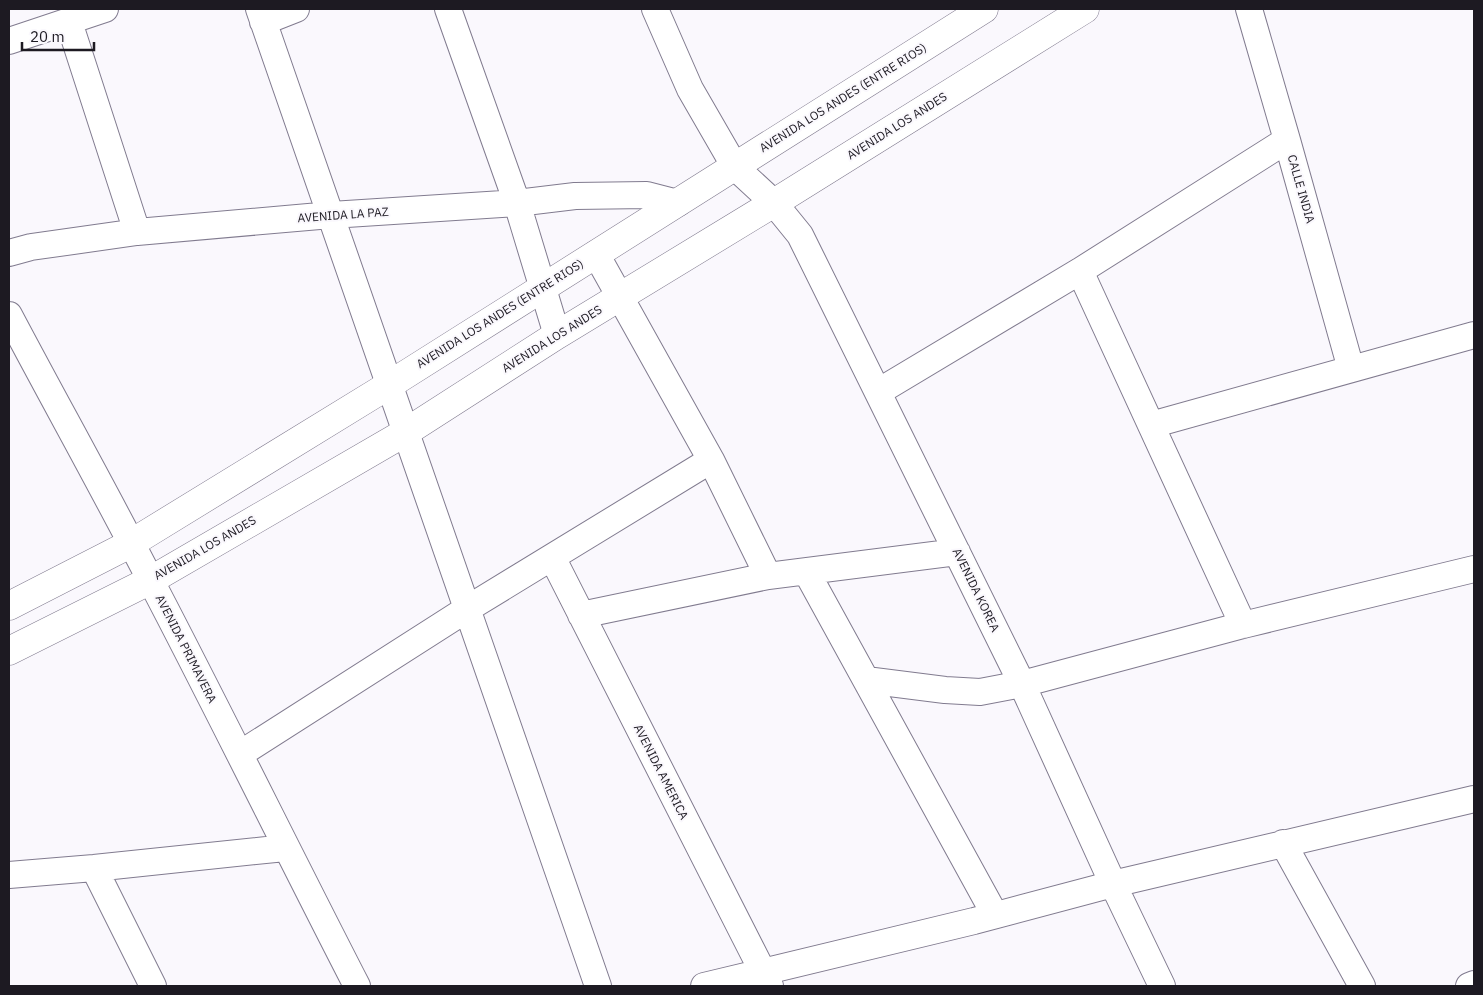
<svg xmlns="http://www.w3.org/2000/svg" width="1483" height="995" font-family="'IBM Plex Sans',sans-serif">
  <rect width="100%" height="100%" fill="#faf8fd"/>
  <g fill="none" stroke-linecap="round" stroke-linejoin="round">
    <defs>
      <path id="minor" d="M259,9L598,986
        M448,9L517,203L557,335
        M655,9L690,89L735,167L774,203L800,235L1022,684L1113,884L1162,986
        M1249,9L1287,140L1351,369
        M69,22L137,232
        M263,22L296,9
        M9,41L105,9
        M9,253L31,247L137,232L331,215L517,203L575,196L647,195L678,203
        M596,254L711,460L768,576
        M1080,271L1243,625
        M9,315C56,404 106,493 152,583C222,717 288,852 357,986
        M878,392L1080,271L1287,140
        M1151,425L1474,335
        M552,557L770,986
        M806,571L995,915
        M581,615L768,576L957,552
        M866,680L945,690L980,692L1022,684L1243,625L1474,569
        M240,754L467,609L711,460
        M1283,843L1362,986
        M94,868L153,986
        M9,875L94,868L285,848
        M704,986L974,921L1113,884L1474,799
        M1469,986L1474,984"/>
      <path id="tertiary" d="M9,606L130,544L389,385L984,9
        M9,651L151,580L406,432L557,335L774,203L1085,9"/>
    </defs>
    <use href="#minor" stroke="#817b8f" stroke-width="28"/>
    <use href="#tertiary" stroke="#817b8f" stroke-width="29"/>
    <use href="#minor" stroke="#fff" stroke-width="26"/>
    <use href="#tertiary" stroke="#fff" stroke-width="28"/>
  </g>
  <g text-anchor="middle" stroke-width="4" stroke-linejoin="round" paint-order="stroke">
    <g font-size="12" fill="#1d1a22" stroke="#faf8fd">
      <text transform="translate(843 98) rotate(-32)" y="4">AVENIDA LOS ANDES (ENTRE RIOS)</text>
      <text transform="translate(897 126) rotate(-32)" y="4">AVENIDA LOS ANDES</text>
      <text transform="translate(1301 189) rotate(74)" y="4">CALLE INDIA</text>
      <text transform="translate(343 215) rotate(-4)" y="4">AVENIDA LA PAZ</text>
      <text transform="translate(500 314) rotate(-32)" y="4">AVENIDA LOS ANDES (ENTRE RIOS)</text>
      <text transform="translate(552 339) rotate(-32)" y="4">AVENIDA LOS ANDES</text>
      <text transform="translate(205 548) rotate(-30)" y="4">AVENIDA LOS ANDES</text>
      <text transform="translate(976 590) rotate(64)" y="4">AVENIDA KOREA</text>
      <text transform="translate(186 649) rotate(63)" y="4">AVENIDA PRIMAVERA</text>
      <text transform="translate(661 772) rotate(63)" y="4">AVENIDA AMERICA</text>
    </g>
  </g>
  <rect width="1483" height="995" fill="none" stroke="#1d1a22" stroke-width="20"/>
  <path d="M22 42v8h72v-8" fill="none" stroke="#1d1a22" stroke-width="2.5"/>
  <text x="30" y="42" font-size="15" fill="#1d1a22" stroke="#faf8fd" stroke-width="4" paint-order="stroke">20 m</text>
</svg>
